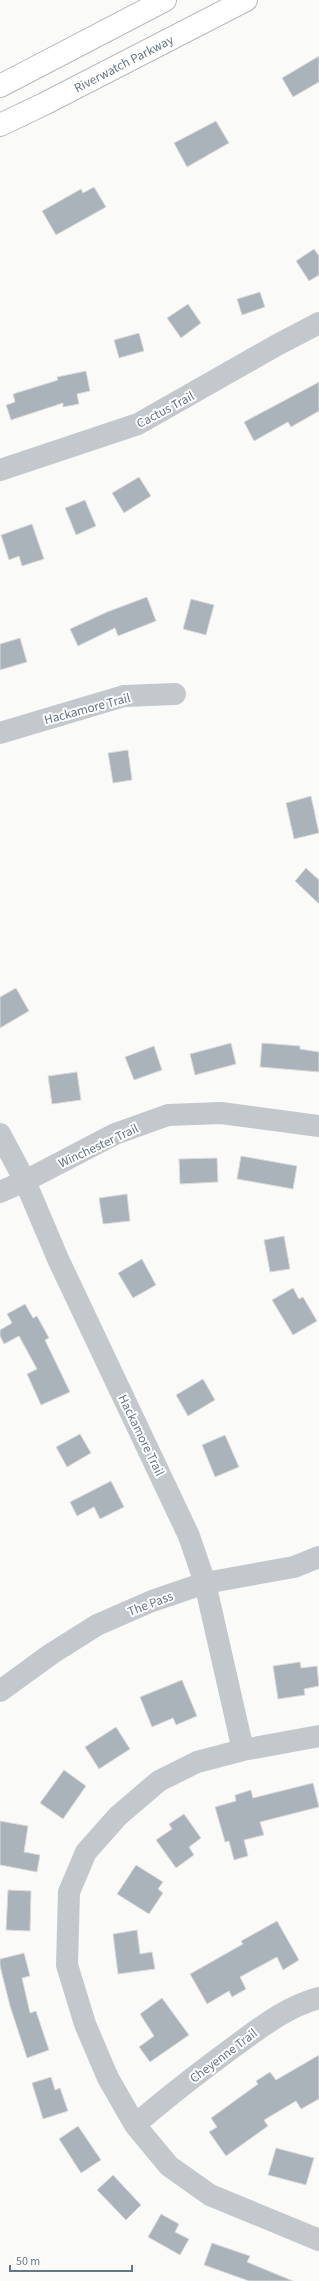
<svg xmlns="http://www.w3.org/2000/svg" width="319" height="2281" font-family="'Source Sans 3',sans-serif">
  <rect width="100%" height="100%" fill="#fafaf8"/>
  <path fill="#aab3b9" stroke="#dcdcda" d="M319,56V82L293,97L282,78Z
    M216,121L229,143L187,167L174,143Z
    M94,187L106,207L56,235L42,211L81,189L83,193Z
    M314,249L319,256V275L309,281L296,261Z
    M260,292L265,307L242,315L237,299Z
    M188,304L201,323L181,338L167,318Z
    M139,333L144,351L119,358L114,340Z
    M86,371L90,391L77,394L79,404L63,407V403L11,420L6,405L15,402L13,394L58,380L57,377Z
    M319,382V411L291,427L288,422L254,441L244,422Z
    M139,477L151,496L124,513L112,493Z
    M85,500L96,526L76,535L65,508Z
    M32,524L44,559L22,566L19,556L9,560L1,535Z
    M147,597L156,621L118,636L115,628L78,646L70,629L107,612Z
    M191,599L214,605L206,635L183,629Z
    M20,638L27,662L0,670V644Z
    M128,750L132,780L113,783L108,753Z
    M311,796L319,833L294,839L286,803Z
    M306,868L319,880V904L295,881Z
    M16,988L29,1011L0,1028V997Z
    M231,1043L236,1064L195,1075L190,1054Z
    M262,1043L300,1046V1049L319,1052V1072L260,1067Z
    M154,1046L162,1070L134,1080L125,1057Z
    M77,1072L81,1100L52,1104L48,1076Z
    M241,1156L297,1166L293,1189L237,1179Z
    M217,1158L218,1182L180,1184L179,1159Z
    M127,1194L130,1221L103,1224L99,1198Z
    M284,1236L290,1269L270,1272L264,1240Z
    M142,1259L156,1285L133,1298L118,1273Z
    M293,1288L299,1299L303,1297L317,1321L293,1335L272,1300Z
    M25,1304L33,1318L37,1316L49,1338L45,1340L70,1392L41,1405L27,1374L37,1369L19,1336L4,1344L0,1336V1330L12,1323L7,1314Z
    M203,1379L215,1400L188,1416L176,1395Z
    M80,1434L91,1453L67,1467L56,1447Z
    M225,1435L239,1467L215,1477L202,1445Z
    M111,1481L124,1507L100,1519L94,1507L77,1516L70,1502Z
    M300,1662L301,1668L317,1666L319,1686L304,1689L305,1695L278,1699L273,1666Z
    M182,1680L197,1716L176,1725L173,1718L152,1727L140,1697Z
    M116,1727L130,1749L99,1769L85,1747Z
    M64,1770L86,1786L63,1819L40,1803Z
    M313,1783L319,1807L260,1822L264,1835L244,1840L248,1856L234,1860L229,1841L225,1842L215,1807L236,1801L235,1795L251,1790L253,1798Z
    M184,1814L201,1838L189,1847L194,1855L176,1868L156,1840L172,1829L169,1824Z
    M0,1821L28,1826L24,1852L40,1855L37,1872L0,1865Z
    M136,1865L163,1882L158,1889L163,1893L149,1914L117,1894Z
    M8,1890L31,1891L30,1931L6,1930Z
    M277,1921L299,1960L283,1970L277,1957L240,1977L246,1989L232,1997L229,1991L207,2004L190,1974L243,1944L241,1941Z
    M137,1930L140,1954L152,1952L155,1969L118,1974L113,1934Z
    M24,1953L30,1976L22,1978L30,2013L36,2011L49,2050L27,2058L10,2006L0,1966V1959Z
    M162,1998L189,2035L150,2062L139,2047L154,2036L140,2014Z
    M319,2055V2099L301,2109L296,2101L264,2120L268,2126L226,2156L209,2132L217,2127L211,2118L258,2084L256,2081L270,2072L276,2080Z
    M51,2077L55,2090L60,2088L68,2111L43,2119L32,2083Z
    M78,2126L101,2160L81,2173L59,2139Z
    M276,2148L314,2158L306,2185L268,2175Z
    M113,2175L141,2205L126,2220L97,2190Z
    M161,2214L179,2224L175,2232L189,2239L180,2255L148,2237Z
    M212,2243L250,2256L247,2262L293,2281H249L204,2265Z"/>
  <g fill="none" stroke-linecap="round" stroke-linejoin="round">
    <defs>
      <g id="major">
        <path d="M0,86L165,0"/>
        <path id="s1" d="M0,125L44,104L246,0"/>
      </g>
    </defs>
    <use href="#major" stroke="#b5babe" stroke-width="24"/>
    <path stroke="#c3c8cc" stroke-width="22" d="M0,470L138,424L277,345L319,323
      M0,733L124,696L175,694
      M0,1134L25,1181L58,1259L189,1536L205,1583L243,1750
      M0,1192L25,1181L115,1134L168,1115L221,1113L319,1126
      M0,1691L51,1654L97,1625L152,1601L205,1583L294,1567L319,1557
      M319,1736L243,1750L197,1762L159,1781L118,1816L86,1852L69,1892L67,1965L85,2024L108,2078L135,2125L169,2166L210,2195L319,2240
      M135,2125C167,2097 201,2071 235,2046C261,2027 288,2006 319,1998"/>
    <use href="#major" stroke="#fff" stroke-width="22"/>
  </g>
  <g text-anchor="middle" stroke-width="4" stroke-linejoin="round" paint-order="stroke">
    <g font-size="13" fill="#657683" stroke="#fff">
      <text dy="5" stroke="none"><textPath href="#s1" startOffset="138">Riverwatch Parkway</textPath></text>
      <text transform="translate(165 409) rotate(-28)" y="5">Cactus Trail</text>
      <text transform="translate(87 708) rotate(-15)" y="5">Hackamore Trail</text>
      <text transform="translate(98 1145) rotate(-25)" y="5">Winchester Trail</text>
      <text transform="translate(142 1435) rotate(64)" y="5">Hackamore Trail</text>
      <text transform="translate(150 1603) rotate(-21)" y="5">The Pass</text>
      <text transform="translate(223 2055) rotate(-37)" y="5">Cheyenne Trail</text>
    </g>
  </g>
  <path d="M10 2265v6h122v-6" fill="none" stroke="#657683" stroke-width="2"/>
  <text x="16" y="2265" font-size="12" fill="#657683" stroke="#ffffff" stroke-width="3" paint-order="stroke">50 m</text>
</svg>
